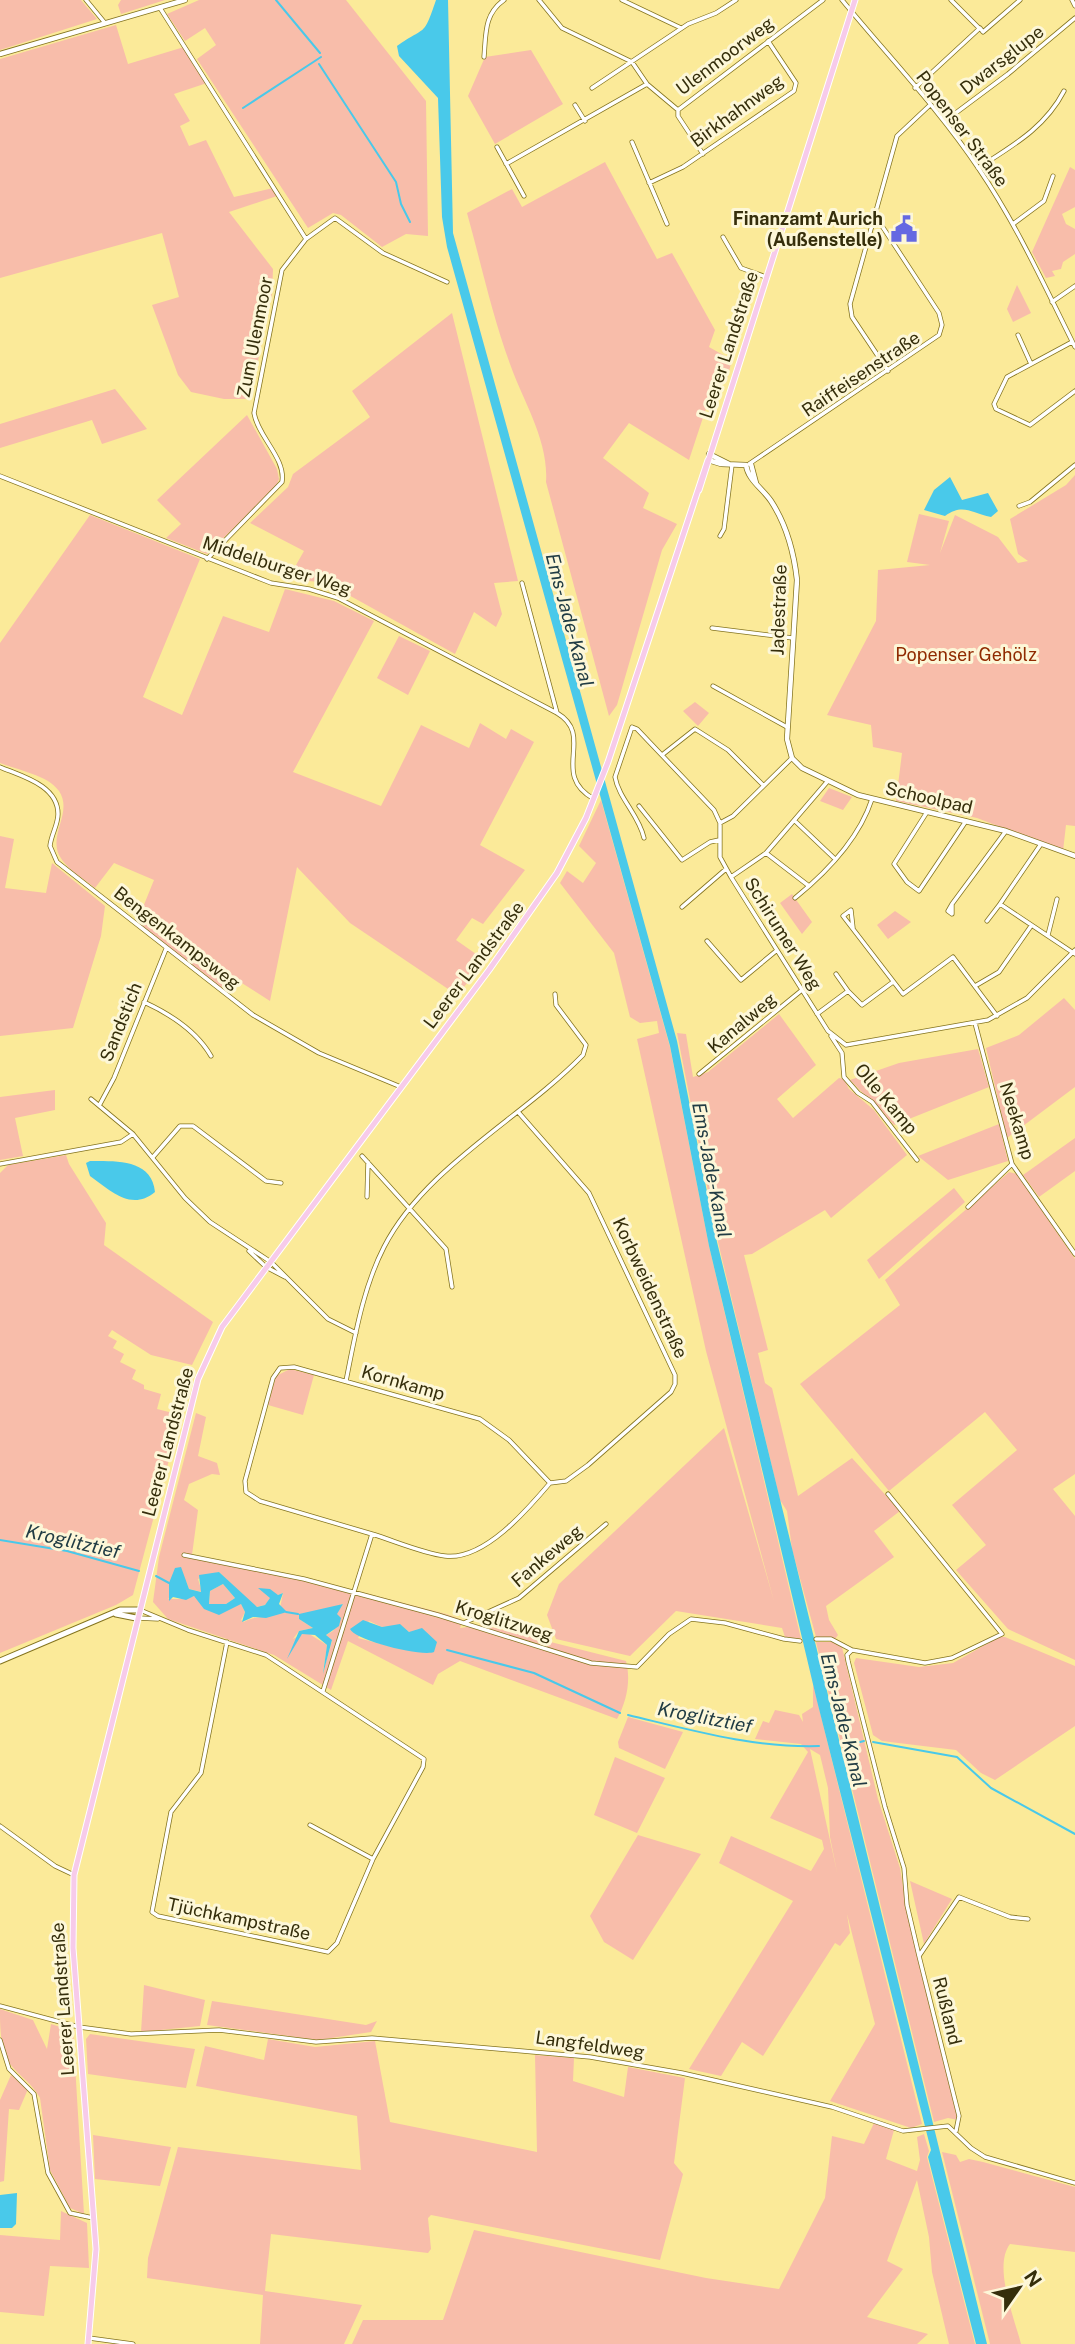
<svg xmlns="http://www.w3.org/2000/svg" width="1075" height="2344" font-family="'Public Sans',sans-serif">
  <rect width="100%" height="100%" fill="#fbea99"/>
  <path fill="#f8bdaa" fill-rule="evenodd" d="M0,0H81L97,19L0,50Z
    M121,0H165L121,14L118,5Z
    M199,0H346L426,101L428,236L406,234L382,247L341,215L333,213L308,228L197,59L216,45L205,28L185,41L167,14Z
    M116,25L128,64L184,47L207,83L174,94L190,121L180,126L189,146L206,140L234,197L273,188L277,196L229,212L273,269L272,294L250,399H224L191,392L178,375L152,305L179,297L162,233L0,278V59Z
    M531,50L563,104L495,144L468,96L485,57Z
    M605,162L657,259L672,253L715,330L709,347L732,360L726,382L717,375L689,460L629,423L603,458L649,493L643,508L677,524L662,550L617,705L609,716L546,482C549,441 523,401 510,364C492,315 481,263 467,213L512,189L522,207Z
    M1070,167L1075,170V207L1062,214L1066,224L1075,229V254L1063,262L1061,269L1052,271L1055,276L1046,278L1032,252Z
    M1017,285L1031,313L1013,322L1007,309Z
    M452,313L518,581L494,583L502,614L496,627L474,612L455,654L336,588L319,582L288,579L304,551L250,523L288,487L293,474L370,417L352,391Z
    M115,389L147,429L102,444L92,420L0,448V424Z
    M247,415L277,469L279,479L276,487L207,554L166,538L181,524L157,500Z
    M1075,475V826L1066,825L1063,851L977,818L896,801L902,753L873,747L871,725L827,715L876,621L878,570L930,565L907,562L919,514L949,521L940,553L955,515L998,537L1018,563L1028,561L1018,554L1010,519L1066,485Z
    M90,515L200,559L143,697L182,715L223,616L269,632L285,589L334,601L374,621L293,772L381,806L421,725L469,748L480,723L506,739L511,729L534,742L480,845L525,870L483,924L472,918L456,940L486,961L457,995L350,923L297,867L270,1001L226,973L221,989L137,922L154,880L114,863L95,888C84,879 66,869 59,855C49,833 73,812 59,791C48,775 17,770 0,763V643Z
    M399,636L430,651L408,695L377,678Z
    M695,702L709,713L698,726L683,711Z
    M829,788L852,797L843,810L820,801Z
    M601,800L670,1047L709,1246L801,1639L785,1637L782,1628L676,1611L630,1656L556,1639L547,1615L559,1584L724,1428L774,1601L706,1351L637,1039L659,1033L657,1021L640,1023L630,1017L614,953L560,883L567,871L583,883L596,863L579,846Z
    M0,836L14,839L5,888L46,893L52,863L105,906L101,936L73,1028L0,1036Z
    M792,894L812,922L802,934L780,903Z
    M895,911L911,922L888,939L877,925Z
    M1064,998L1075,1010V1087L1007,1138L986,1048L1019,1035Z
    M779,1014L816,1065L777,1099L793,1118L839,1078L844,1079L849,1089L874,1110L907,1155L831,1218L825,1210L752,1254L744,1255L768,1350L758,1353L765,1383L772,1388L798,1496L852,1458L900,1511L874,1531L894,1557L826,1606L829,1620L838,1635L835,1639L816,1637L792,1549L787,1511L780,1500L718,1242L677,1033L686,1034L693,1077L708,1072Z
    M978,1049L989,1087L894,1125L850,1080L899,1063Z
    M55,1090V1110L15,1118L23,1156L0,1160V1097Z
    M999,1124L1008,1161L948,1180L918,1156Z
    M1075,1138V1171L1039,1197L1023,1175Z
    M66,1155L69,1164L106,1223L104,1245L213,1322L192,1365L151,1355L112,1330L108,1336L117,1341L113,1348L124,1354L120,1362L136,1370L132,1379L144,1385V1389L161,1394L157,1409L181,1415L133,1595L116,1605L0,1653V1173L8,1165Z
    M1009,1172L1017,1174L1075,1259V1474L1053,1489L1075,1516V1660L1008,1629L956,1570L986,1545L952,1505L1017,1450L985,1412L889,1491L800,1384L900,1305L885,1280Z
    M954,1188L965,1202L879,1279L867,1260Z
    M290,1369L314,1375L303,1415L268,1405L276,1376Z
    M196,1413L206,1417L198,1456L217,1463L220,1475L212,1474L189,1484L184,1500L198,1510L192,1555L311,1579L446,1614L463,1620L460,1628L483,1625L626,1661C631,1680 627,1701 617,1719L460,1661L438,1674L433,1685L348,1641L331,1690L274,1655L168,1619L153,1602L159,1557ZM219,1572L256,1607L265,1605L271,1598L264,1591L278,1595L283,1593L279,1613C267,1619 256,1615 244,1622L241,1620L245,1612L241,1604L214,1610L194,1596L186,1599H168L186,1581L189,1589L202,1592L198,1579ZM343,1604L336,1614L339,1619L333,1631L326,1635L332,1641L323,1673L327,1645L306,1632L293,1639L299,1631L313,1628L299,1619ZM369,1621L382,1627L402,1626L409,1632L393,1647L358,1638Z
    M223,1584L235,1598L226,1604H209L210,1591Z
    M999,1637H1005L1075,1666V1726L995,1780L981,1773L956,1750L882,1741L873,1735L854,1663L856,1658L919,1667L953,1663Z
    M816,1642H832L842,1647L878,1799L900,1868L907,1911L958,2120L948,2118L934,2122Z
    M813,1684L922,2124L911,2128L830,2101L875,2024L847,1914L850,1933L840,1946L835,1943L763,2056L742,2042L721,2076L689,2069L793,1901L719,1863L731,1836L811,1871L824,1849L822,1840L770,1818L808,1752L801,1744L755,1739L763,1721L769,1723L775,1710L799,1715L803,1722L802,1714L813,1707ZM810,1749L820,1755L828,1788L830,1837L837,1872Z
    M628,1717L683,1732L665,1769L619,1748L618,1742Z
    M615,1757L665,1778L637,1833L594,1815Z
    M638,1835L701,1854L633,1960L604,1942L590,1916Z
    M910,1881L952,1899L924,1944Z
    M144,1985L205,2000L200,2026L141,2032Z
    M212,2001L366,2025L377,2021L371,2032L318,2040L207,2025Z
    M0,2009L33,2020L47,2049L51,2024L73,2031L84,2214L70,2208L50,2170L40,2098C32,2083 20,2077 10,2064C0,2050 0,2026 0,2009Z
    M90,2034L195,2049L186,2088L88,2074L86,2039Z
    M268,2039L315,2047L375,2041L390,2122L537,2152L535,2055L574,2058L573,2081L624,2097L628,2067L685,2078L674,2163L683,2174L660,2260L431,2215L428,2218L431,2249L428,2253L271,2234L265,2291L362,2305L344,2344H260L263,2295L147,2278L148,2258L178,2147L361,2170L357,2116L196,2086L205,2046L264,2060Z
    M11,2075L28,2089L19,2110L9,2109L4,2181L0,2182V2100Z
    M874,2123L894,2130L886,2159L917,2171L920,2160L917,2137L924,2134L929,2151L927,2157L975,2344H949L932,2272L929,2237L917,2180L887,2261L903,2269L867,2317L928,2334L917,2344H352L363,2320H443L474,2230L706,2278L779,2289L825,2198L832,2136L864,2144Z
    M93,2135L171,2147L160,2186L95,2179Z
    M942,2152L956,2155L960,2162L969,2159L983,2162L1075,2187V2252L1010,2244C993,2266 1014,2317 1021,2344H990Z
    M61,2211L87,2223L89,2268L50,2266L44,2316L0,2312V2235L60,2240Z"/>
  <path fill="#49c9ea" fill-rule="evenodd" d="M436,0H448L453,233L677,1041L717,1242L987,2344H976L928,2157L931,2150L817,1701L709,1246L670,1046L447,247L442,217L438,98L399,56L397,46C427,25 423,38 436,0Z
    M950,477L962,500L988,493L998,511L991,517C971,513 963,503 945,516L924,510L934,490Z
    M90,1161C116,1161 152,1159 155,1192C131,1212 110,1190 90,1176L86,1163Z
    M181,1567L189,1589L201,1592L199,1575L219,1572L257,1607L265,1605L270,1598L258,1588L270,1589L278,1595L283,1593L279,1604L287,1612L266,1618L253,1617L242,1622L245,1612L241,1604L219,1615L204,1609L194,1596L186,1600L173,1597L169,1601V1583L175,1568ZM223,1584L235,1598L226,1604H209L210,1591Z
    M343,1604L337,1614L341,1618L339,1626L326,1635L332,1640L323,1674L327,1645L315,1635L302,1634L287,1659L299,1631L313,1628L299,1619V1614Z
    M363,1620L382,1627L400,1624L409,1632L422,1628L437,1642L434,1652C421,1657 354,1640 350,1629Z
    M17,2193L16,2224L12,2228H0V2195Z"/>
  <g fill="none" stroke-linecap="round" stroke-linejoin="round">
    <path stroke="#49c9ea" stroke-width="2" d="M276,0L320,53
      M319,64L396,182L401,204L410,222
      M243,108L321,57
      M0,1540L67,1551L139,1571
      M156,1576L169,1583
      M286,1612L298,1614
      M447,1650L534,1673L620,1713
      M628,1715C691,1730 753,1748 819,1746
      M873,1742L957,1757L991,1788L1075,1834
      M849,1745L864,1741"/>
    <defs>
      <path id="minor" d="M86,0L105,23
        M539,0L562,28L632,62L647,84L678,110V116L703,154
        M622,0L681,28
        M842,0C888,56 939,109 979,169C1017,225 1045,287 1075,347
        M951,0L979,28
        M1072,0L1075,6
        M160,8L306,239L282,270L254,413C258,437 286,458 282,482L207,559
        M484,57C486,34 484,14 504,0
        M592,88L688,24L716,13L736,0
        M915,88L980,28L983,32L1020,0
        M575,105L585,121
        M678,110L823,0
        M945,121L1008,74L1075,18
        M632,142L667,224
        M497,147L524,196
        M506,164L647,84
        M978,168C1012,146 1045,128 1064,91
        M649,183L683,167L794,91L796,83L768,41
        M1013,224L1044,201L1053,176
        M723,237L741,268L766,277
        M306,239L335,218L383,253L447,282
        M1052,302L1075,286
        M1018,335L1031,364
        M1072,342L1007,377L994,404L996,409L1030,425L1075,391
        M888,371L852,317L850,304L897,136L930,105
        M749,464L939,335L942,325L939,313L882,226L873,219
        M0,476L271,583L309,589L338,598L557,713C596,736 549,774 594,799
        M1019,506L1030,502L1075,465
        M720,536L724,529L732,465
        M522,583L557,713
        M712,628L793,638
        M713,686L787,727
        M662,755L695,729L728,750L763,785
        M0,767C21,776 58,785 58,814C58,825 51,835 50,846L57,862L253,1015L319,1053L401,1087
        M639,806L682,860L710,842L719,840
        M927,812L894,864L907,882L919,891L966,821
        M796,822L835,859
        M720,823L733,816L792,758
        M644,838C639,815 619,799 615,777L632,727L637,729L714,810L720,823V857L731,877L828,1031L846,1045L988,1020L1027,998L1075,950
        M1041,844L1000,904L1075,954
        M766,853L809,886
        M731,877L766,853L827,782
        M795,898C827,872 859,839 872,799
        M952,904V914L948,911L952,904L1006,831
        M682,907L726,869
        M987,921L1000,904
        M853,928L851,910L843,916L903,994L953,957L997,1016
        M1048,935L1057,899
        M707,941L741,980L776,951
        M836,974L848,991
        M975,986L999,972L1031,926
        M144,1002C170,1014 196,1030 211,1056
        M817,1014L848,991L862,1005L893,982
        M975,1023L1012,1164L1075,1254
        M831,1036L842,1053L844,1077L858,1093L872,1102L917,1160
        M699,1074L802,990
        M91,1099L133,1134L185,1198L210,1222L271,1262L328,1319L356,1333
        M100,1104L114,1078L166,949
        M519,1113L589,1193L675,1375V1384L671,1392L588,1465L566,1481L550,1483
        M362,1156L446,1249L452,1287
        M153,1157L180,1126H193L266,1181L281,1183
        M0,1164L121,1142L133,1134
        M367,1197L368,1162
        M968,1207L1012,1164
        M249,1251L266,1267L285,1277
        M346,1381C355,1336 363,1288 384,1247C425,1167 521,1119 583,1055L586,1045L556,1005L555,994
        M184,1555L304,1579L438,1615L591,1663L637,1667L669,1634L691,1619L725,1623L784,1639L800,1641
        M140,1610L188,1630L266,1655L424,1759L423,1767L373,1859L337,1943L328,1952L158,1916L152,1912L171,1812L201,1773L227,1642
        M138,1618L158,1619
        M466,1622L519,1598L606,1524
        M816,1639H831L852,1650L925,1663L952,1658L1002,1634L888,1494
        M852,1650L847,1655L848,1661L885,1807L904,1868L907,1905L919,1956
        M323,1691L372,1534L260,1501L246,1492L245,1481L273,1378L280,1368L294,1367L480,1419L509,1440L550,1483C528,1509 484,1561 445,1556C422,1553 395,1541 372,1534
        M310,1825L373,1859
        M0,1826L55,1866L74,1875
        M0,2006L79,2027L131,2034L219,2030L316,2042L372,2038L590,2057L682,2073L832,2107L903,2131L948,2126L971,2148L985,2157L1075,2183
        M0,2040L9,2069L34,2094L48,2173L70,2213L93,2218
        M956,2131L959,2116L919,1956L959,1897L1010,1917L1028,1919
        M89,2338L133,2344"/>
      <path id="tertiary" d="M0,54L185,0
        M709,454L729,464
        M708,460L721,464L746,465C748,480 763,489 771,501C786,524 794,553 797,580L787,739L792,758L802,768L858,795L1006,831L1075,856
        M751,464L756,483"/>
      <path id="secondary" d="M116,1614L136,1618
        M0,1661L120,1610H138"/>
      <path id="primary" d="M699,490L855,0
        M88,2344L96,2249L73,1948L74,1875L198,1379L222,1327L489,970L557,873L586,818L608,762L708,460"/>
    </defs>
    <use href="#minor" stroke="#84741f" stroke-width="5"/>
    <use href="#tertiary" stroke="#84741f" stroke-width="6"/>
    <use href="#secondary" stroke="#84741f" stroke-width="7"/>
    <use href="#primary" stroke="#fff" stroke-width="7"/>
    <use href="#minor" stroke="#fff" stroke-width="3.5"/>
    <use href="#tertiary" stroke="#fff" stroke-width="4.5"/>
    <use href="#secondary" stroke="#fff" stroke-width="5"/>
    <use href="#primary" stroke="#f7cbea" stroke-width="5"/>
  </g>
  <defs>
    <symbol id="civic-bare" viewBox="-9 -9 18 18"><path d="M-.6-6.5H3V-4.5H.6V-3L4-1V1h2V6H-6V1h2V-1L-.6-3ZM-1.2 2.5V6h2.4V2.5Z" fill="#6569e2" stroke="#fdf7d8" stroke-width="2.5" paint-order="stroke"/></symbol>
  </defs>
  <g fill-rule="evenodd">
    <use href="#civic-bare" x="885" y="210" width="38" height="38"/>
  </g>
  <g text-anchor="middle" stroke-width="6" stroke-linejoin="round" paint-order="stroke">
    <g font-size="18" fill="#352e0b" stroke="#fdf7d8">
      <text transform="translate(725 56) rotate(-37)" y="6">Ulenmoorweg</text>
      <text transform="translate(1002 60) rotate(-38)" y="6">Dwarsglupe</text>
      <text transform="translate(737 111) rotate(-36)" y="6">Birkhahnweg</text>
      <text transform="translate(962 129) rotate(53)" y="6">Popenser Straße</text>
      <text transform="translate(255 337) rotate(-79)" y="6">Zum Ulenmoor</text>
      <text transform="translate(729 345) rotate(-72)" y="6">Leerer Landstraße</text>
      <text transform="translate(861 374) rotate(-34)" y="6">Raiffeisenstraße</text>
      <text transform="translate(277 566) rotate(18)" y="6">Middelburger Weg</text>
      <text transform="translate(779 610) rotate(-88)" y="6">Jadestraße</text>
      <text transform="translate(929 798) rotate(13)" y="6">Schoolpad</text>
      <text transform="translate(783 934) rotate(58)" y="6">Schirumer Weg</text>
      <text transform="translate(177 938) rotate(38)" y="6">Bengenkampsweg</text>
      <text transform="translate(474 965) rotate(-53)" y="6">Leerer Landstraße</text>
      <text transform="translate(121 1022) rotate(-68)" y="6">Sandstich</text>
      <text transform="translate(742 1023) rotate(-40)" y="6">Kanalweg</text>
      <text transform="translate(886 1099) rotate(50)" y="6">Olle Kamp</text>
      <text transform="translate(1017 1121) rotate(73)" y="6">Neekamp</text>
      <text transform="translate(650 1288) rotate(65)" y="6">Korbweidenstraße</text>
      <text transform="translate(403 1383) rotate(16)" y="6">Kornkamp</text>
      <text transform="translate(168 1442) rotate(-75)" y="6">Leerer Landstraße</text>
      <text transform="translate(547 1556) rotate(-40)" y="6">Fankeweg</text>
      <text transform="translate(504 1621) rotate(17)" y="6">Kroglitzweg</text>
      <text transform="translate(239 1919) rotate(12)" y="6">Tjüchkampstraße</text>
      <text transform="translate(63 1999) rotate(-94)" y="6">Leerer Landstraße</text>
      <text transform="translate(947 2011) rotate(76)" y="6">Rußland</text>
      <text transform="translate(590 2045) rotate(8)" y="6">Langfeldweg</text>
    </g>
    <g font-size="18" font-weight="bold" fill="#352e0b" stroke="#fdf7d8" text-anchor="end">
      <text x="883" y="225">Finanzamt Aurich<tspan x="883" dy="21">(Außenstelle)</tspan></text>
    </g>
    <g font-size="18" fill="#902b01" stroke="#fdf7d8">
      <text x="966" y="661">Popenser Gehölz</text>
    </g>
    <g font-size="19" font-style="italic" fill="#213c44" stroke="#fdf7d8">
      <text transform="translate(570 620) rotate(75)" y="7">Ems-Jade-Kanal</text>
      <text transform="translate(712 1170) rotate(79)" y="7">Ems-Jade-Kanal</text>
      <text transform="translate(73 1541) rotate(13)" y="7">Kroglitztief</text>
      <text transform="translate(705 1717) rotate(11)" y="7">Kroglitztief</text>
      <text transform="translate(844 1720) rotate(76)" y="7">Ems-Jade-Kanal</text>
    </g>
  </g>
  <g transform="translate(1019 2288) rotate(56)" stroke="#fdf7d8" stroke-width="5" paint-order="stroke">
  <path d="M0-5L12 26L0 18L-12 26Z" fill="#352e0b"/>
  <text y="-10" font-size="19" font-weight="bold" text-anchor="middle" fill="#352e0b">N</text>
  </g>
</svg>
